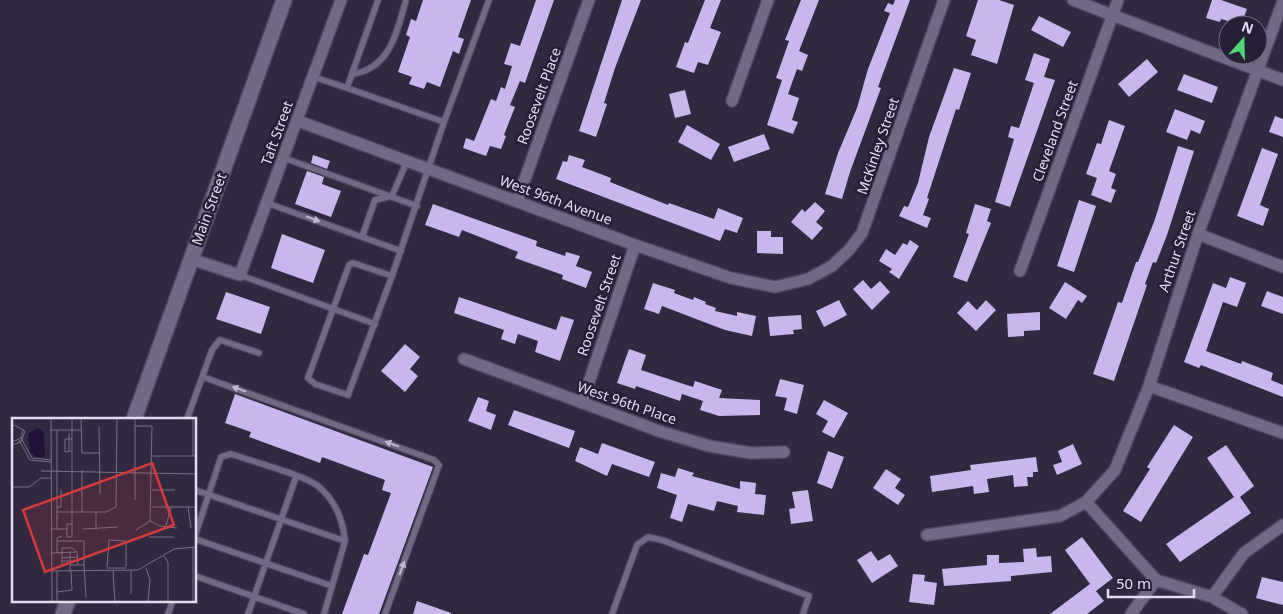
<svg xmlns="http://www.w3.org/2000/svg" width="1283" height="614" font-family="'Noto Sans',sans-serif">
  <rect width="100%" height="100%" fill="#302940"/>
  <path fill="#c8b7ed" d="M423,0H471L458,37L464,39L459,54L453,51L440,87L427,82L424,89L409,84L412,77L398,72L410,37L406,35L411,19L416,21Z
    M536,0H554L525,83L520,81L510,105L515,107L504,135L506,136L501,149L490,146L486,156L463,148L466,138L474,141L491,99L496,101L501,87L505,89L512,66L504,64L511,43L520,46Z
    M622,0H641L615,68L604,103L607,104L596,137L579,131Z
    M705,0H721L710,28L721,32L708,65L698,62L694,73L676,67L685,42L688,43Z
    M801,0H819L799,51L808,55L802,71L797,69L788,94L799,98L792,120L798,122L793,134L767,125L782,80L776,78L789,41L785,40Z
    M895,0H910L878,87L881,88L850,172L842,199L825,194L838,153L857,108L868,69L890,13L884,11L888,3L893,5Z
    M978,0H999L1014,5L997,64L971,55L976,40L966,36Z
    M1212,0H1221L1247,9L1241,25L1221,19L1220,22L1206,18Z
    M1039,16L1071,32L1063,47L1031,30Z
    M1034,53L1050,59L1044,77L1055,80L1010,207L995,202L1014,139L1008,137L1011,126L1019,128L1034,83L1025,80Z
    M1147,59L1158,72L1129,97L1118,84Z
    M954,68L971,73L959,110L956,109L927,198L929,199L923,215L931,218L927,228L899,216L904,206L908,207L918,183L929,137Z
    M1184,74L1218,87L1212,103L1177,90Z
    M685,90L691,114L675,118L669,94Z
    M1175,109L1205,121L1200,134L1191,130L1187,140L1166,132Z
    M1275,116L1283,119V137L1269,132Z
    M1109,120L1125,126L1109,171L1116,174L1111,188L1116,190L1111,203L1091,195L1097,178L1086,174L1097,143L1101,144Z
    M687,125L720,144L711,160L678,142Z
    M764,134L770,149L734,162L728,147Z
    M1178,146L1194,151L1167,235L1156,263L1153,262L1145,284L1147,285L1114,381L1093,374L1118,302L1122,303L1136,262H1138L1154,222Z
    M1262,148L1278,154L1260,205L1269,209L1263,226L1237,216Z
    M313,155L330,161L327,169L311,163Z
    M569,155L585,160L582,167L611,178L610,182L668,205L669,203L714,219L718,208L743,218L737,233L725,229L720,241L556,179L563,161L567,162Z
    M307,171L324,177L322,184L341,191L331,217L295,204Z
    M1079,200L1096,206L1074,272L1057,266Z
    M815,202L825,211L816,222L823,228L812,240L791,222L802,209L805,212Z
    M433,204L537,241L536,246L565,256L566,252L580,256L576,266L592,272L586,288L562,279L563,275L515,258L518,252L462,230L459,237L425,225Z
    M975,204L991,209L987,221L991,223L967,282L953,277L969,234L966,233Z
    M757,231H771V237H783V254L757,253Z
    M282,234L325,250L313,283L271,268Z
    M910,240L919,246L899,279L889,272L892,269L879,261L886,249L895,255L903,243L907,245Z
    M1230,277L1246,283L1237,307L1223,302L1206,351L1241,364L1242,361L1273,373L1271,380L1283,385V397L1201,365L1199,368L1184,362L1213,283L1226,288Z
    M863,280L871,289L880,281L890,292L872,310L853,289Z
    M1065,282L1087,296L1082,303L1078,300L1066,319L1049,308Z
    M653,283L675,290L674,293L693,300L694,297L706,302L705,304L716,308L715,311L737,316V312L756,316L752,336L725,330L662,306L659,314L644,309Z
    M1267,291L1283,297V314L1261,306Z
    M226,292L270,307L261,334L216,319Z
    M459,297L556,330L561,316L574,320L560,361L535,352L538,341L518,334L515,344L501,339L504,330L454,313Z
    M839,300L847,315L824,327L816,311Z
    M986,300L996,310L976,331L957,313L968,301L977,310Z
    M1040,312V330L1024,331V336L1008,337L1007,314Z
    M801,315L802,329L793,330L794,334L770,336L768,317Z
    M405,344L420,357L410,369L418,376L405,392L381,371Z
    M629,349L646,355L641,370L693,387L695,381L722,390L719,398L760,400V415L719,416L700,410L703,401L682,394L680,401L636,386L635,389L617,383Z
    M780,379L804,385L797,414L784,410L787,398L775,396Z
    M235,394L433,467L379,614H342L364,554L368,555L391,493L382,490L385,480L322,457L320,463L249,437L251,432L225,423Z
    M478,397L489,401L486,411L496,415L491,430L468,421Z
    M824,400L848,413L834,438L822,432L828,421L816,414Z
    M514,410L575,431L569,448L508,425Z
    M1174,425L1193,437L1141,522L1123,511L1150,469L1147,467Z
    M602,443L655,462L649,477L612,464L607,476L575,461L580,447L598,454Z
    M1073,444L1082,464L1057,475L1053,465L1062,462L1058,451Z
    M1226,445L1254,486L1240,497L1251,513L1180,562L1166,544L1234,497L1207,458Z
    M828,451L844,457L832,489L817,483Z
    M1036,457L1038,472H1033V477H1027L1028,486L1014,487L1013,475L987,479L989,492L974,494L973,486L932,492L930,476L971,470L970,465Z
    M678,468L694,473L692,476L740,489V481L756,483L755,494L766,495L764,515L737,512L738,506L717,501L714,511L688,504L682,522L670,518L677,495L657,488L661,473L675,477Z
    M886,469L901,479L895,488L905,495L898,505L873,488Z
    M808,490L813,521L791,524L789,509L795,508L792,492Z
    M1082,537L1113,578L1096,591L1104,601L1087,614H1050L1090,584L1065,550Z
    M1036,548L1037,557L1051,556L1052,572L1011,576V581L944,586L942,569L987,565V555H999V563L1024,562L1023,549Z
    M871,551L878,561L890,554L898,566L872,583L857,560Z
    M913,574L925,575L924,581L937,583L934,605L909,602Z
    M1262,577L1283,582V605L1256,598Z
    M417,601L451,613V614H413Z"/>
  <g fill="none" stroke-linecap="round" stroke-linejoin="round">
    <defs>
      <path id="lane" d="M352,74C390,69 397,32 406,0
        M314,77L347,88L378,0
        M347,88L444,122
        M284,158L417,206
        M267,203L401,251
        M362,237L375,200L392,196L407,161
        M353,263L392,276L348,395L315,384L308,378L349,265Z
        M240,275L375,324
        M392,276L444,122L489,0
        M203,377L434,460L439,465L385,614
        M187,419L212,350L220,340L259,353
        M195,490L345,541L324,614
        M195,536L221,457L231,454C251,461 304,475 318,486C335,500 343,520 345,541
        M195,539L332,586
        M195,576L304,614
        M168,614L173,600
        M248,614L296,477
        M612,614L637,545L648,537L662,540L809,596L803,614"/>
      <path id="street" d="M1073,0L1283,80
        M732,101L768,0
        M298,121L635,245L731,278L775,287L808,279L832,266L849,250L862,233L944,0
        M517,201L589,0
        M1198,234L1283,267
        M191,259L240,275L341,0
        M1020,271L1118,0
        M464,359L659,431L709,446L751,453L784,452
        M1149,386L1283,433
        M582,403L635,245
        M1086,502L1156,580L1212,597L1242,614
        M927,535L1060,516L1086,502L1115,470L1149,386L1198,234L1283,1
        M1212,597L1244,553L1283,525
        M1131,614L1156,580"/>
      <path id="secondary" d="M134,419L284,0
        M63,614L68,600"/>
    </defs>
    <use href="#lane" stroke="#4e465a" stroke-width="8"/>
    <use href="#street" stroke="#4e465a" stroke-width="14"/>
    <use href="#secondary" stroke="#4e465a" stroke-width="18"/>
    <use href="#lane" stroke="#726984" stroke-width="5.5"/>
    <use href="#street" stroke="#726984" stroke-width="11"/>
    <use href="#secondary" stroke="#726984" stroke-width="15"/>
  </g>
  <defs><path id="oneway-solid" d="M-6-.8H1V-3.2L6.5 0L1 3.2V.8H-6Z" transform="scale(1.25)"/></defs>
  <g fill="#c1bbce">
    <use href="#oneway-solid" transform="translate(313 219) rotate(20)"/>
    <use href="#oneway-solid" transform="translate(239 389) rotate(-160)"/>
    <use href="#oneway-solid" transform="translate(392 444) rotate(-160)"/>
    <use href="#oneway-solid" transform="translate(402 568) rotate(-70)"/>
  </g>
  <g text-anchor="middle" stroke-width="5" stroke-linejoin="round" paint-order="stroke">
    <g font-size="14" fill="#e3deee" stroke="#271f36">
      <text transform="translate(539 96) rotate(-70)" y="5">Roosevelt Place</text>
      <text transform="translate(1055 131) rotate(-70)" y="5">Cleveland Street</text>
      <text transform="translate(277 133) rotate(-70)" y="5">Taft Street</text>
      <text transform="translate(878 146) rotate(-71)" y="5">McKinley Street</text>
      <text transform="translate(556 200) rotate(20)" y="5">West 96th Avenue</text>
      <text transform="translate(209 209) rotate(-70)" y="5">Main Street</text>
      <text transform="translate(1177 251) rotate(-71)" y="5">Arthur Street</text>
      <text transform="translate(599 305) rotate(-71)" y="5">Roosevelt Street</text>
      <text transform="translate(627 403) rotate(19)" y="5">West 96th Place</text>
    </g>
  </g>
  <g transform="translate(12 418)">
    <rect width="184" height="184" fill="#302940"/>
    <path d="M26,10L32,14L33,39H24L18,34L16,16Z" fill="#22113b"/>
    <path fill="none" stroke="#787186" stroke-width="1" d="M39,0L40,184M60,0V106M69,0L70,35H88M123,0V82M181,0V38M0,6L13,13L9,24L0,27M123,8H140L138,103M87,9L88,76M39,12H69M45,12V111M57,15V33M9,20L20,40L39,42M7,22L18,42L39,44M0,24L9,20L11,12M59,33L53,34V21H60M140,38H184M70,52V94M29,53L184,56M0,69H17L29,60H39M140,72H163M45,89H49V72M140,89H184M176,89L179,110M45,94H94L104,89L105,0M84,94V112M138,103L148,108L165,110M55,106H60V119H55ZM154,108L159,89M39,111H56M71,111L106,109M124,112L138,103M137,119H162M45,123H72V147M181,129V184M58,133V153M39,135L65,134L66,147M45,135V120L50,118M152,138L156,144V184M50,140L66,139M50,143H66M58,147H72L74,180M50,148V130H60L65,134M95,149L97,122L114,123V149M95,150H114M134,150L138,162L136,184M40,153L126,152L162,131L184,129M45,153V184M101,153L103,184M119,153V176M45,174L60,172L59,153"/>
    <path fill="#d73a3c" fill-opacity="0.15" stroke="#d73a3c" stroke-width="2.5" d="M140,45L162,107L33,154L11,92Z"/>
    <rect width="184" height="184" fill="none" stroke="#e3deee" stroke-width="2.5"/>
  </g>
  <g transform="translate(1243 40) rotate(20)"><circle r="24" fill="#271f36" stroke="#726b80"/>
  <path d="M0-4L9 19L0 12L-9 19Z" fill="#51d674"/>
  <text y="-8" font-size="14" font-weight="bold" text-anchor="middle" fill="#e3deee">N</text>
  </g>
  <path d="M1108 589v8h86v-8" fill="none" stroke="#e3deee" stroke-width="2.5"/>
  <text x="1116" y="589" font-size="15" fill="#e3deee" stroke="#271f36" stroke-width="4" paint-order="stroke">50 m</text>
</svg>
